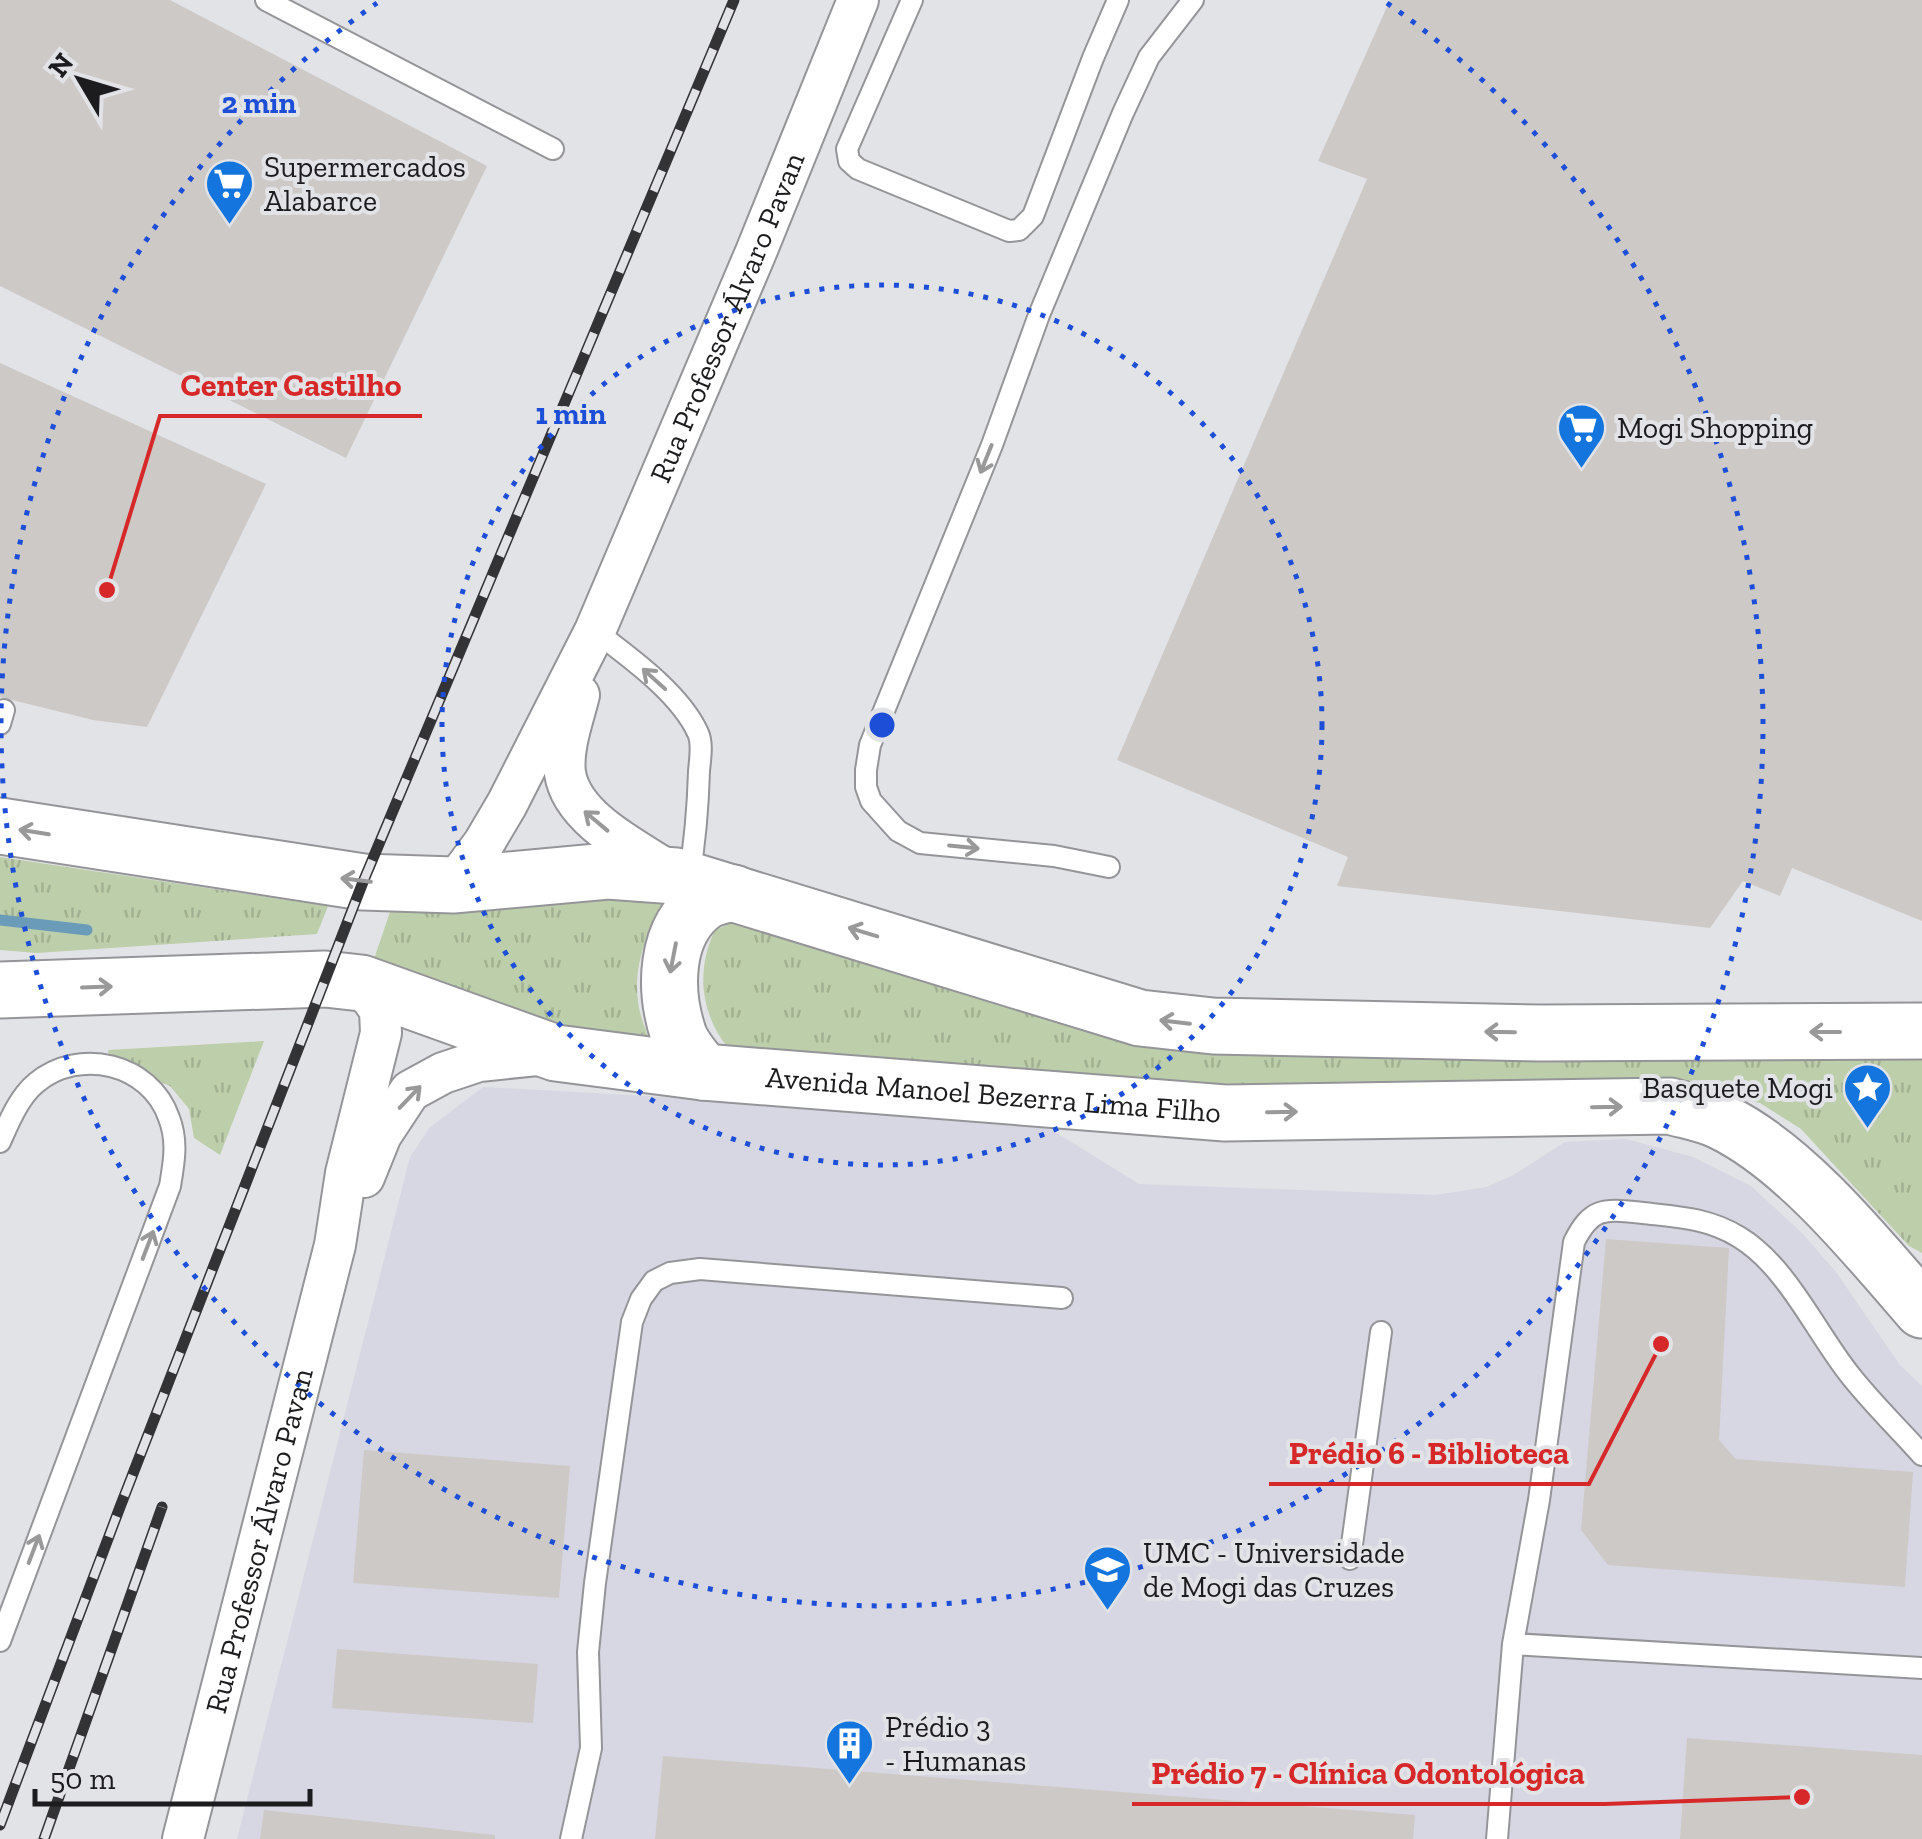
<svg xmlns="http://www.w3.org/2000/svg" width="1922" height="1839" font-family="'Zilla Slab',serif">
  <defs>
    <pattern id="grass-tufts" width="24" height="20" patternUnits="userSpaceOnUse" patternTransform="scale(2.5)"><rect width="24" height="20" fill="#bdcfaa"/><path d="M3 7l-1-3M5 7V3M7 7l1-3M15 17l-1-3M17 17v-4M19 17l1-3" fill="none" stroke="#a2b192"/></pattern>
  </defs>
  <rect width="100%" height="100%" fill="#e2e3e7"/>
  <path fill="#d6d7e2" d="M483,1087L1031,1117L1139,1184L1435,1195L1487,1187L1515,1174L1565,1142L1626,1139L1693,1157L1751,1186L1802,1233L1836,1272L1900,1365L1922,1386V1839H237L410,1157L429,1128Z"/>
  <path fill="url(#grass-tufts)" d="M0,857L328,906L317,934L37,953L0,950Z
    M604,896L668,898C648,929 633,963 638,1002C640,1017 647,1033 652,1047L600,1041L373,962L391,909L478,911Z
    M745,917L771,923L1142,1046L1181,1052L1922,1053V1253L1909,1246L1801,1129L1760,1103L1716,1094L1189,1087L728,1048C700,1013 696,970 715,930Z
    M264,1041L220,1155L194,1138L189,1109L170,1086L110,1061L108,1050Z"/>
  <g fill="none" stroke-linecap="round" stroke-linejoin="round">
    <path stroke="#6a9bb8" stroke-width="11" d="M0,920L87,930"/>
  </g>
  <path fill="#cdc9c7" d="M0,0H170L487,166L346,458L0,286Z
    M1390,0H1922V921L1792,868L1780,896L1743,881L1710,928L1337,886L1348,857L1117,760L1367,179L1318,161Z
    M0,363L266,484L147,727L93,720L0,697Z
    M1606,1239L1729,1248L1719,1440L1736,1459L1913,1472L1905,1587L1608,1565L1581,1530Z
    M364,1450L570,1466L559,1598L353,1583Z
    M337,1649L538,1664L533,1723L332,1708Z
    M1687,1738L1922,1755V1839H1680Z
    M663,1756L1415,1815L1413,1839H655Z
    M264,1810L495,1835V1839H260Z"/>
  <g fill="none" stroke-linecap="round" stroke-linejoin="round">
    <defs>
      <path id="service" d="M266,0L553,149
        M912,0L847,149L849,161L858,169L1009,231L1019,230L1033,216L1093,58L1118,0
        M595,631C629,657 680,693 698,733C703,744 700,759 699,771C698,807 695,842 689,878
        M0,724L4,710
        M1109,867L1054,856L920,843L898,831L871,801L866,787V770L870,745L992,445L1039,315L1123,113L1149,57L1193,0
        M0,1142C9,1122 19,1097 36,1083C79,1047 150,1063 169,1118C178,1141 174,1162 170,1186L0,1641
        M1350,1559L1381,1332
        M1513,1644L1922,1668
        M571,1839L591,1748L588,1652L595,1583L632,1322L641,1299L654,1281L670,1273L700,1269L1062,1298
        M1497,1839L1513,1644L1539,1500L1574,1242C1592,1206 1605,1209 1643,1213C1678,1217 1708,1218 1739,1237C1787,1266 1815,1331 1850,1375C1872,1403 1898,1428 1922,1455"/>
      <g id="minor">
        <path d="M579,695C573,719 562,748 565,773C572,820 637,850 673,874"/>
        <path id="s1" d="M453,885L484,843L507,804L595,631L756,252L858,0"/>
        <path d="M364,1177L381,1135L410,1091L443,1073L479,1061L547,1054"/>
        <path id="s2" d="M183,1839L335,1245L346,1173L381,1033L380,1010L361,983"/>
      </g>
      <g id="primary">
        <path d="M0,826L363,882L453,885L608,871L676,876L1140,1018L1213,1026L1541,1033L1922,1031"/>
        <path id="s3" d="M0,990L325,979L361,983L556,1053L703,1072L1225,1113L1670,1106C1687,1111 1706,1114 1722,1122C1796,1158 1868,1248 1922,1310"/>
        <path d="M703,1072C695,1060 682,1047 678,1033C664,990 664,930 705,902C713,897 725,895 734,893"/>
      </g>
    </defs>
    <use href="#service" stroke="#959599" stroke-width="24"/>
    <use href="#minor" stroke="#959599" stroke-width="44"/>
    <use href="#primary" stroke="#959599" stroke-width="59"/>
    <use href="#service" stroke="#fff" stroke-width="20"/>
    <use href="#minor" stroke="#fff" stroke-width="40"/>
    <use href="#primary" stroke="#fff" stroke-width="55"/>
    <defs>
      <path id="rail" d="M0,1825L120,1507L363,882L734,0
        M44,1839L162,1507"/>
    </defs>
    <use href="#rail" stroke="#333335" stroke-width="11"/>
    <use href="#rail" stroke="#e2e3e7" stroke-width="8" stroke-dasharray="22" stroke-linecap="butt"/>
  </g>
  <defs><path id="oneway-shaft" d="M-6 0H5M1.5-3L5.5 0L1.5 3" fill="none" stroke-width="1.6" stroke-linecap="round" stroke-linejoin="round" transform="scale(2.5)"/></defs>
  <g stroke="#99999a">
    <use href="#oneway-shaft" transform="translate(986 459) rotate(112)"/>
    <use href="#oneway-shaft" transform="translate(654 679) rotate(-138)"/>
    <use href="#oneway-shaft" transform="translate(596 821) rotate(-140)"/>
    <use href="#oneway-shaft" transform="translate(34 832) rotate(-171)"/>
    <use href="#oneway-shaft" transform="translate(964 847) rotate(6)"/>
    <use href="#oneway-shaft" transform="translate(356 880) rotate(-173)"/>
    <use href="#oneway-shaft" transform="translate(863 932) rotate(-163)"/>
    <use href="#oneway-shaft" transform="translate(673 958) rotate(101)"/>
    <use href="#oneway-shaft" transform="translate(97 987) rotate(-2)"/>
    <use href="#oneway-shaft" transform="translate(1175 1022) rotate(-173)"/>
    <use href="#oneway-shaft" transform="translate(1500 1032) rotate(-179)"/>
    <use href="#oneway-shaft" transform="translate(1825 1032) rotate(180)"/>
    <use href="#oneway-shaft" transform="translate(410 1097) rotate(-46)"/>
    <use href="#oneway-shaft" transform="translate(1607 1107) rotate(-1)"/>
    <use href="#oneway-shaft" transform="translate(1282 1112) rotate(-1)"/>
    <use href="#oneway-shaft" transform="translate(148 1245) rotate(-69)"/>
    <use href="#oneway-shaft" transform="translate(34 1549) rotate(-69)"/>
  </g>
  <g fill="none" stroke="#1d4ed8" stroke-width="5" stroke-dasharray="5 10">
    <circle cx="882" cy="725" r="440"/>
    <path d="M1387 3A881 881 0 1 1 377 3"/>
  </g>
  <defs>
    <symbol id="supermarket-pin" viewBox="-11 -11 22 30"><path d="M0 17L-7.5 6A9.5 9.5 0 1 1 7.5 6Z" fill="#1375dd" stroke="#e2e3e7"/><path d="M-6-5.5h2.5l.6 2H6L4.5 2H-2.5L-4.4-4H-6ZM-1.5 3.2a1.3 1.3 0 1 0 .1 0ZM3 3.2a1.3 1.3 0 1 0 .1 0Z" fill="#fff"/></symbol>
    <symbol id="sight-pin" viewBox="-11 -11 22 30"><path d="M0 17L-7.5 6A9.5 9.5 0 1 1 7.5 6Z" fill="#1375dd" stroke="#e2e3e7"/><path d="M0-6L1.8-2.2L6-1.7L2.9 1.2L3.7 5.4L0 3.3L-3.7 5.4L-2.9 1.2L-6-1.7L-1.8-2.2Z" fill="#fff"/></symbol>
    <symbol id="university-pin" viewBox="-11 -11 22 30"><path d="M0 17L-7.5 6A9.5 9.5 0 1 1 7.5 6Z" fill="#1375dd" stroke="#e2e3e7"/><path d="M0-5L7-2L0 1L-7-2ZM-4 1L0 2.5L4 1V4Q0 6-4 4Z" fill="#fff"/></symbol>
    <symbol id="building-pin" viewBox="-11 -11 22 30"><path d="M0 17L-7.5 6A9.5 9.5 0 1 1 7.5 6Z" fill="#1375dd" stroke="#e2e3e7"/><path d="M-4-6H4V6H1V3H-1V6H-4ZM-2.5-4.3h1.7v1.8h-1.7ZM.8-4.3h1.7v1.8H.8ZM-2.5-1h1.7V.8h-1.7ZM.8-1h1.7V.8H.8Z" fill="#fff"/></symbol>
  </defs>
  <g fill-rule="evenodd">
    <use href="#supermarket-pin" x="202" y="156" width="55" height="75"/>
    <use href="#supermarket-pin" x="1554" y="400" width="55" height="75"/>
    <use href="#sight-pin" x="1840" y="1060" width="55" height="75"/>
    <use href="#university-pin" x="1080" y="1542" width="55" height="75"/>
    <use href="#building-pin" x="822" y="1716" width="55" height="75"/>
  </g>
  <g text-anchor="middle" stroke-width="8" stroke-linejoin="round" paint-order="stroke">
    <g font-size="30" fill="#1c1c1e" stroke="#e2e3e7" text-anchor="start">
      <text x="264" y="177">Supermercados<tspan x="264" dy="34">Alabarce</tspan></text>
      <text x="1617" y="438">Mogi Shopping</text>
      <text x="1833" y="1098" text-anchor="end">Basquete Mogi</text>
      <text x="1143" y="1563">UMC - Universidade<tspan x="1143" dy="34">de Mogi das Cruzes</tspan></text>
      <text x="885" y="1737">Prédio 3<tspan x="885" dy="34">- Humanas</tspan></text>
    </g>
    <g font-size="30" fill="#1c1c1e" stroke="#e2e3e7">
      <text dy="10" stroke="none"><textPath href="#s1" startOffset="632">Rua Professor Álvaro Pavan</textPath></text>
      <text dy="10" stroke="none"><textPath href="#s3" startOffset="1008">Avenida Manoel Bezerra Lima Filho</textPath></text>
      <text dy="10" stroke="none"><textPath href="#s2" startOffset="308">Rua Professor Álvaro Pavan</textPath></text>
    </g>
  </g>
  <circle cx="882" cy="725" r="15" fill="#1d4ed8" stroke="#e2e3e7" stroke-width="5"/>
  <g font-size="30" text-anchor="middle" font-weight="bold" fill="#1d4ed8" stroke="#e2e3e7" stroke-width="8" stroke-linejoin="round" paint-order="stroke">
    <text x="259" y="113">2 min</text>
    <text x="571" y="424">1 min</text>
  </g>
  <path fill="none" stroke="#d62828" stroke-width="4" d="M107 590L160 416H422M1661 1344L1589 1484H1269M1802 1797L1605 1804H1132"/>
  <g fill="#d62828" stroke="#e2e3e7" stroke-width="4">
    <circle cx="107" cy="590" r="10"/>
    <circle cx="1661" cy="1344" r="10"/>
    <circle cx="1802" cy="1797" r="10"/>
  </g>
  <g font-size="32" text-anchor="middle" font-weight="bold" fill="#d62828" stroke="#e2e3e7" stroke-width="8" stroke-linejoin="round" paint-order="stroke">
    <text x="291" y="396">Center Castilho</text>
    <text x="1429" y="1464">Prédio 6 - Biblioteca</text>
    <text x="1368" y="1784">Prédio 7 - Clínica Odontológica</text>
  </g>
  <g transform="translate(80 80) rotate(308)" stroke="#e2e3e7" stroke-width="8" paint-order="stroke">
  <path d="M0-8L18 38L0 25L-18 38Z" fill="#1c1c1e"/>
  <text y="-15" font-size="28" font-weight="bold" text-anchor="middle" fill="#1c1c1e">N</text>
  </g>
  <path d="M35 1789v15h275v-15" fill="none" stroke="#1c1c1e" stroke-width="5"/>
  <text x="50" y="1789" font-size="30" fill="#1c1c1e" stroke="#e2e3e7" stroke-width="8" paint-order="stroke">50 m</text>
</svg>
